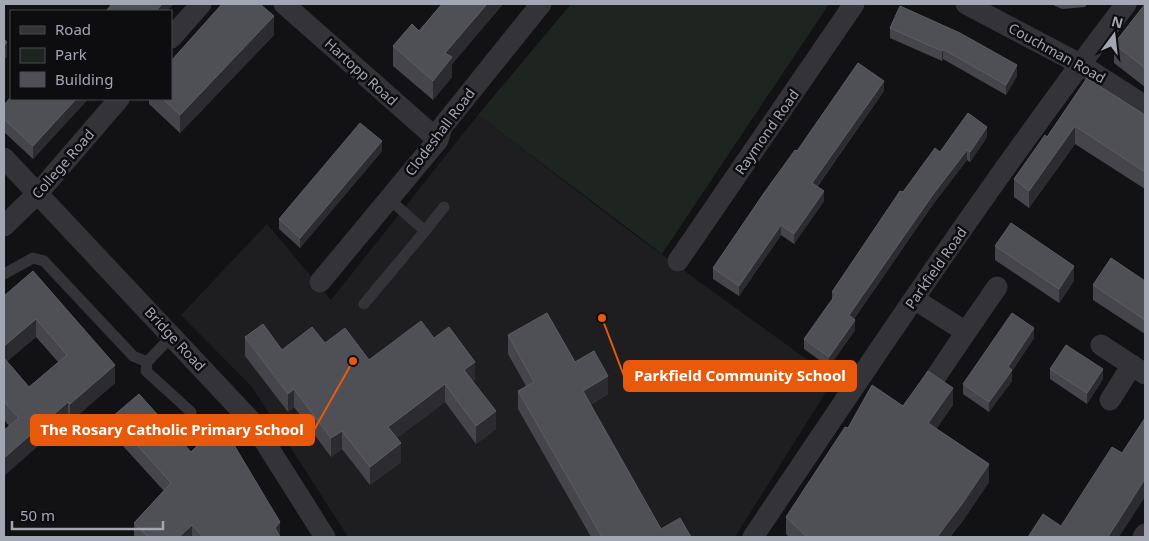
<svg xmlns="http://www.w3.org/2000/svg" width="1149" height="541" font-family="'Noto Sans',sans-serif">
  <rect width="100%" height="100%" fill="#121113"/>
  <path fill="#1e1e20" d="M478,115L632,233L834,379L735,537H348L252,387L181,315L267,224L331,300Z"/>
  <path fill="#1e2520" d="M571,4H829L662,254L478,115Z"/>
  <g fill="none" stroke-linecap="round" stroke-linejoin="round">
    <path stroke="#333338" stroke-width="11" d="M425,231L444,207
      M4,274L33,258L44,261L133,356L147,362
      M364,304L425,231L389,199
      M172,336L147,362L146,371L191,412"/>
    <path stroke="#333338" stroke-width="21" d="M284,4L438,140
      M966,4L1080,64L1145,106
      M171,38L201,4
      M4,158L253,423L325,537
      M4,226L38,193L119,99
      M678,261L854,4
      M320,282L438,140L442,127L541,4
      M914,299L966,332L997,287
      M1101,345L1145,374
      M935,378L966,332
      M1110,400L1132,365
      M753,537C874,357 994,176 1126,4
      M1143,537L1145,534"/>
  </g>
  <path fill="#45454b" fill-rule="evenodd" d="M442,4H503L452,64V77L433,100L393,66V46L419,31Z
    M1051,4H1087L1085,7L1062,9Z
    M1145,4V87L1114,63V44Z
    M890,28L1017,76L1006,95L943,59L942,61L890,38Z
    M274,35L180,133L149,104V99H171Z
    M1087,78L1145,115V189L1075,144L1029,208L1014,197V179L1047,137Z
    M884,91L817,187L824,201L794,244L781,235L739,296L713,279V268L797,151Z
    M88,99L33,159L4,132V105Z
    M987,137L970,162L967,160L934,203L854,319L855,330L829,367L804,349V339L832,300V292L903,192L940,152Z
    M382,151L300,248L279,229V219Z
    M995,246L1074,281L1059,303L995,260Z
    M33,271L115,383L70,422L68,420L9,426L4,420V296ZM36,337L58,362L29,387L7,361Z
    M1145,281V334L1093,300V285Z
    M508,335L575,362L608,394L590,405L661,529L691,537H591L518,409V391L526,386L508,354Z
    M245,337L282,350L325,343L369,360L434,338L475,380L473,381L496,429L476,444L445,402L397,438L401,462L370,485L342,449L331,457L294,407L288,412L245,356Z
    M1034,338L1012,371V381L989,412L963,394V384Z
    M1050,369L1103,379L1087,404L1050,379Z
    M953,405L936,429L989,482L962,522L950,537H789L786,534V517L848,428L903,406Z
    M112,417L191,452L236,448L280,537H134V523L164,491L112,434Z"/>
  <path fill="#2c2c30" d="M162,4H174L167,11H156Z
    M487,4H503L452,64V77L433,100V81L445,53Z
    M274,16V35L180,133V115Z
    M7,42V57L4,60V46Z
    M943,49V59L942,61V51Z
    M1017,65V76L1006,95V85Z
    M884,81V91L812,193V183Z
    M76,99H88L33,159V146Z
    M1075,126V144L1029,208V191Z
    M987,127V137L970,162V152Z
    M382,141V151L300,248V238Z
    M967,150V160L934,203L849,326V315L934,193Z
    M824,191V201L794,244V234Z
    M781,225V235L739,296V286Z
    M1074,266V281L1059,303V289Z
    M36,319V337L4,364V346Z
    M855,320V330L829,367V357Z
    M1034,328V338L1012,371V381L989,412V402L1008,367Z
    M475,362V380L464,388V370Z
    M115,365V383L70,422V404Z
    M1103,369V379L1087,404V393Z
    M608,376V394L583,409V391Z
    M445,384V402L388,445V427Z
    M953,388V405L928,440V423Z
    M294,389V407L288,412V394Z
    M68,402V420L4,476V458Z
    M496,411V429L476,444V426Z
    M342,431V449L331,457V438Z
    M401,443V462L370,485V467Z
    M989,464V482L962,522L950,537H937Z
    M1145,479V497L1119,537H1108Z
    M280,522V537L275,528Z
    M192,525V537H179Z"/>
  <path fill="#4f5056" stroke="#5c5d65" d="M112,4H162L156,11H106Z
    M222,4H260L274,16L180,115L163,99H171V61Z
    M442,4H487L445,53L452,57L433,81L393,46L412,24L419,31Z
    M1145,4V68L1114,44Z
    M900,6L960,33L1017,65L1006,85L943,49L942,51L890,28Z
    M4,39L7,42L4,46Z
    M858,63L884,81L812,183L824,191L794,234L781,225L739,286L713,268L764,193L795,150L797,151Z
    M1087,78L1145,115V172L1075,126L1029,191L1014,179L1045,135L1047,137Z
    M11,97V99H76L33,146L4,119V105Z
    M968,113L987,127L970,152L967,150L934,193L849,315L855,320L829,357L804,339L836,294L832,292L900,191L903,192L935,148L940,152Z
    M360,123L382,141L300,238L279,219Z
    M1011,223L1074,266L1059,289L995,246Z
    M1111,258L1145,281V320L1093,285Z
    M33,271L115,365L70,404L68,402L4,458V430L19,418L4,402V358L29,387L67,355L36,319L4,346V296Z
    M547,313L575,362L594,351L608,376L583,391L661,529L680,518L691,537H602L518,391L534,382L508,335Z
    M1012,313L1034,328L1008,367L1012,370L989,402L963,384Z
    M421,321L434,338L449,327L475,362L464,370L496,411L476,426L445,384L388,427L401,443L370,467L342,431L331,438L294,389L288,394L245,337L263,324L282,350L312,327L325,343L345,328L369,360Z
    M1066,345L1103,369L1087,393L1050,369Z
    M928,371L953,388L928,423L989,464L962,504L937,537H807L786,517L845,427L848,428L872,385L903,406Z
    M139,394L191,452L218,425L236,443L234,445L280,522L275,528L280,537H203L192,525L179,537H148L134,523L171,483L112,417Z
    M1145,418V479L1108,537H1028L1043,514L1061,526L1112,447L1122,453Z"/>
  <g text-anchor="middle" stroke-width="5" stroke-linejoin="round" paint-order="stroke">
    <g font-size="14" fill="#a3a6b3" stroke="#0d0c0e">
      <text transform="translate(1057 53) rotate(29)" y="5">Couchman Road</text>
      <text transform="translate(361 72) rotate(42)" y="5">Hartopp Road</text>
      <text transform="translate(440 132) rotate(-53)" y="5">Clodeshall Road</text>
      <text transform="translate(767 132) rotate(-55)" y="5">Raymond Road</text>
      <text transform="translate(63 164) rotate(-49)" y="5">College Road</text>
      <text transform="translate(936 268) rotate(-55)" y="5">Parkfield Road</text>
      <text transform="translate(175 339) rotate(47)" y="5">Bridge Road</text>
    </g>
  </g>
  <path fill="none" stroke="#e8590c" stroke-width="2" d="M602 318L624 376M353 361L314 430"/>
  <g fill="#e8590c" stroke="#0d0c0e" stroke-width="2">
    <circle cx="602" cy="318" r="5"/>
    <circle cx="353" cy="361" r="5"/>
  </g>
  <g fill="#e8590c" stroke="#e8590c" stroke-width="2">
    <rect x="624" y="361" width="232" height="30" rx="5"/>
    <rect x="31" y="415" width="283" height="30" rx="5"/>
  </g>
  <g font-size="15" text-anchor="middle" font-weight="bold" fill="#fff">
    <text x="740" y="381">Parkfield Community School</text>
    <text x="172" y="435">The Rosary Catholic Primary School</text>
  </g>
  <rect width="1149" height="541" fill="none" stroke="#a3a6b3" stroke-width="10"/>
  <rect x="10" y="10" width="162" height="90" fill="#0d0c0e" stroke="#494a50"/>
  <rect x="20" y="26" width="25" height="8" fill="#333338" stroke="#494a50"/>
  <text x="55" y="35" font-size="15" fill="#a3a6b3">Road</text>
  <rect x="20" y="48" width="25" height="15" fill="#1e2520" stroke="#494a50"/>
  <text x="55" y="60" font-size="15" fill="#a3a6b3">Park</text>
  <rect x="20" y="72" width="25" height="15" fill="#4f5056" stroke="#494a50"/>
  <text x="55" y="85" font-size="15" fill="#a3a6b3">Building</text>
  <g transform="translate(1114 35) rotate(15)" stroke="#0d0c0e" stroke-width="4" paint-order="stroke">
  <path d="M0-4L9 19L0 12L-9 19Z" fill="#a3a6b3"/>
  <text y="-8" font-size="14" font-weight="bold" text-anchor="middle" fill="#a3a6b3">N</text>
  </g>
  <path d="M12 521v8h151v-8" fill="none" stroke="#a3a6b3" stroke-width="2.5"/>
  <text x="20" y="521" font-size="15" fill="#a3a6b3" stroke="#0d0c0e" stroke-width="4" paint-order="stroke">50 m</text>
</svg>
